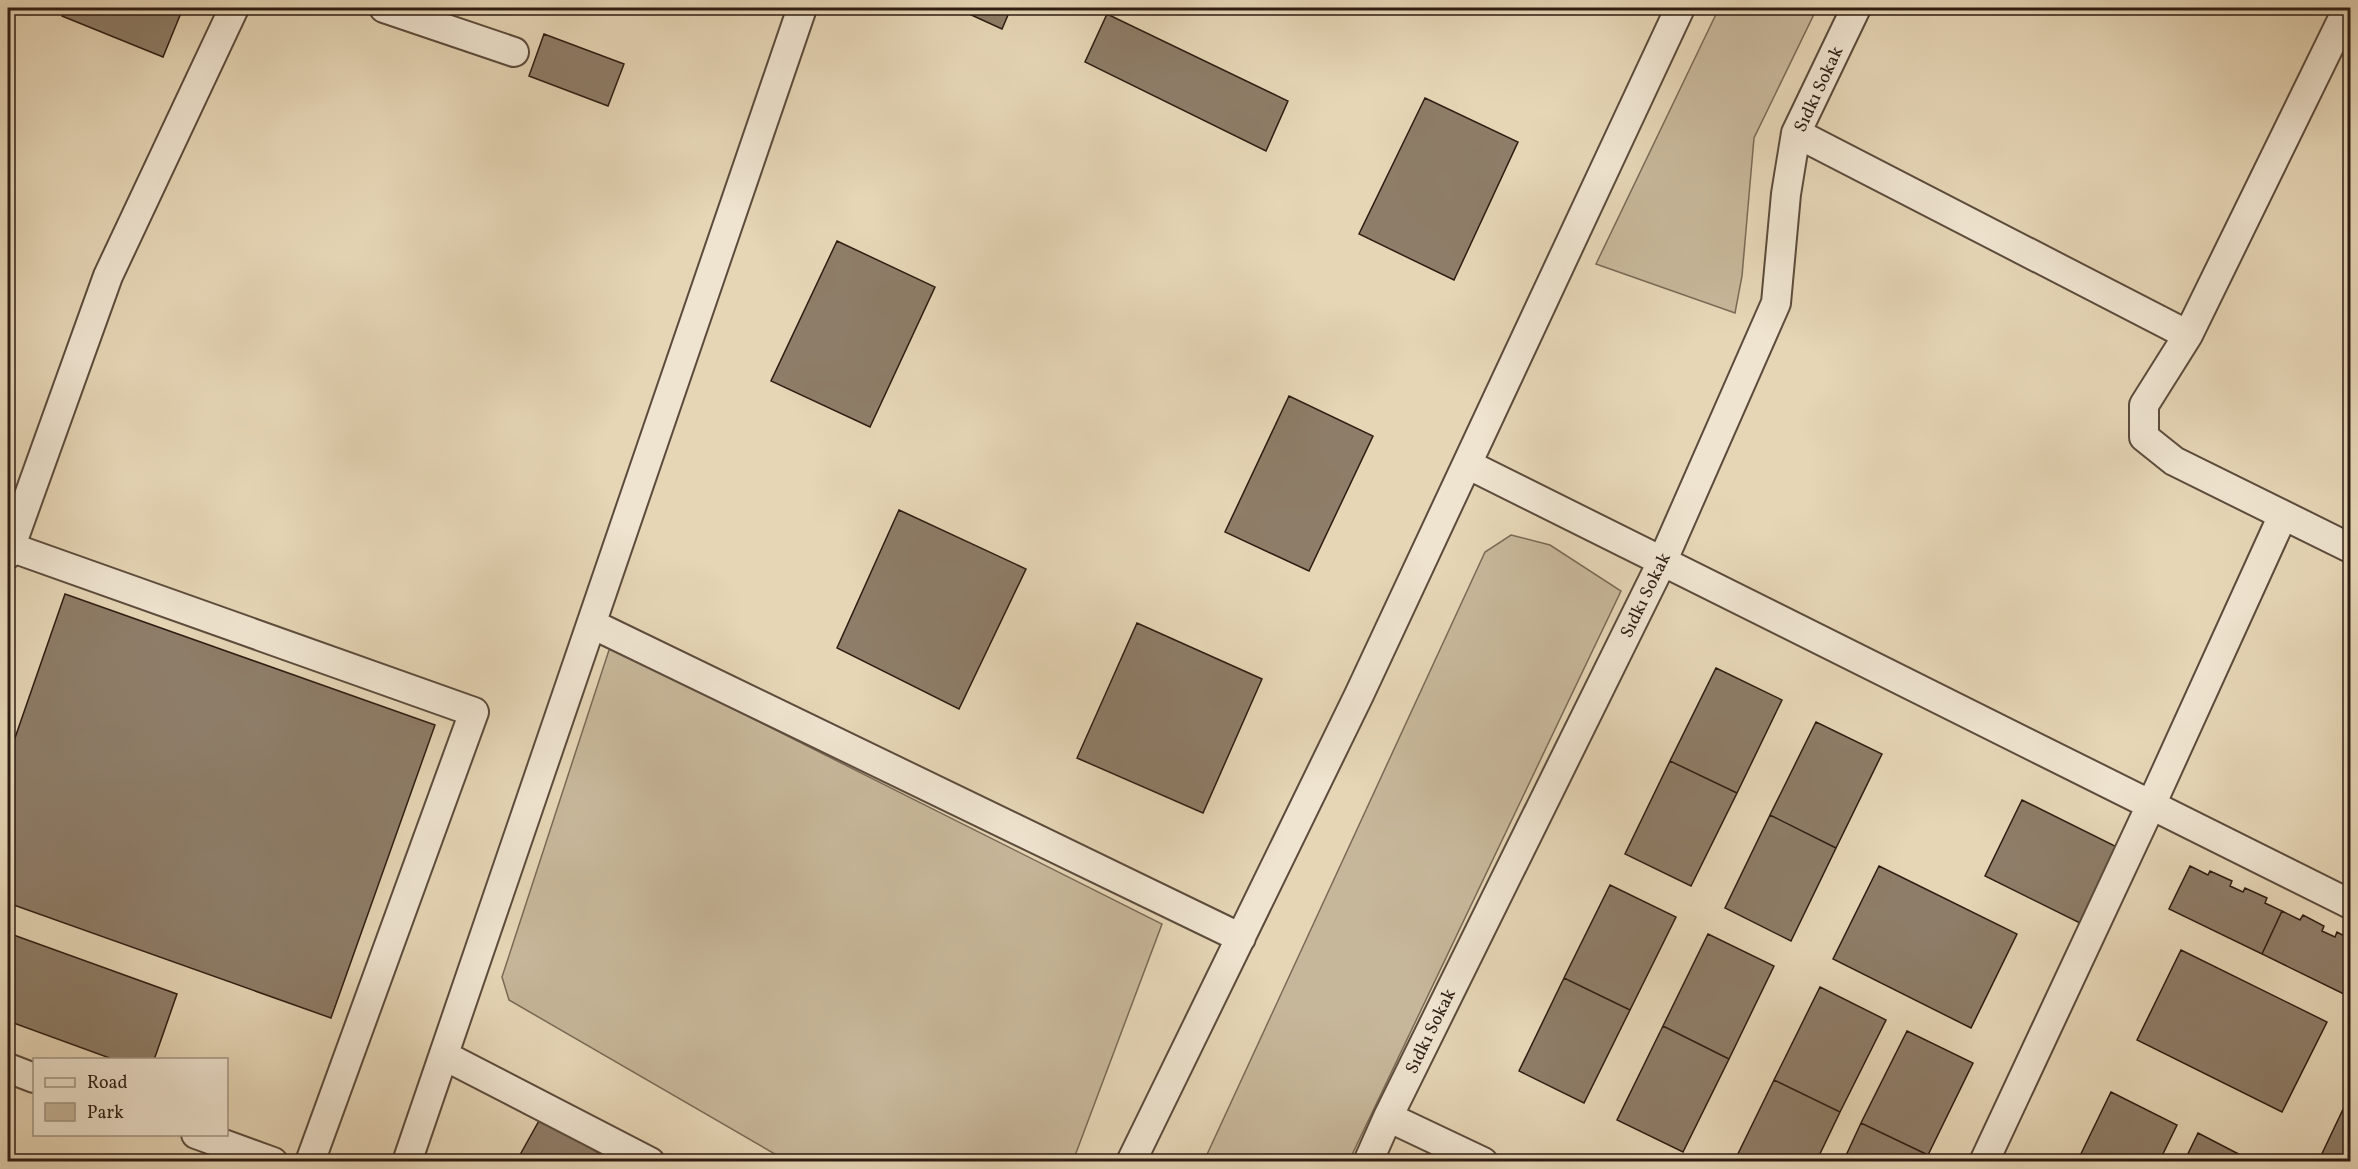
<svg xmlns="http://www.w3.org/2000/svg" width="2358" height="1169" font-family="Vollkorn,serif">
  <rect width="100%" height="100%" fill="#e6d6b6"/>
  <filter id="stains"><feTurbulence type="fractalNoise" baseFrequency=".00333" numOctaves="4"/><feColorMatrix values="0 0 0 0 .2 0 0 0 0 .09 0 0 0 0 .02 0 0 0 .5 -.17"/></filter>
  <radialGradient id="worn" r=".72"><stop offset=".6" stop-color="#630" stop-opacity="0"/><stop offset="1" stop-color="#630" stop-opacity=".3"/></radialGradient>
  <path fill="#c7b79a" stroke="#7a6a56" stroke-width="1.5" d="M1719,8H1817L1754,138L1742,276L1735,313L1596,264Z
    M1511,535L1550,545L1621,591L1349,1161H1204L1485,552Z
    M610,647L1162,924L1073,1161H787L509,1000L502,977Z"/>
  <path fill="#8e7d68" stroke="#2e1d13" stroke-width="1.5" d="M65,8H183L163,57L62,16Z
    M956,8H1011L1002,29Z
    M1107,14L1288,101L1266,151L1085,62Z
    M544,34L624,64L608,106L529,76Z
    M1425,98L1518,142L1454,280L1359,234Z
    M837,241L935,287L870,427L771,381Z
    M1289,396L1373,436L1309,571L1225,532Z
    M899,510L1026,569L959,709L837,648Z
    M65,594L435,725L331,1018L8,903V758Z
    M1137,623L1262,679L1203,813L1077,758Z
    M1716,668L1782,700L1737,793L1670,761Z
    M1816,722L1882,754L1836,848L1770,815Z
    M1670,761L1737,793L1691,886L1625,854Z
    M2022,800L2121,849L2084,925L1985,876Z
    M1770,815L1836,848L1791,941L1725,908Z
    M1879,866L2017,934L1971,1028L1833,959Z
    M2190,866L2208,875L2210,871L2232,881L2230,886L2243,892L2245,888L2267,898L2265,903L2282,911L2262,954L2169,909Z
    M1610,885L1676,917L1630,1010L1564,978Z
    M2282,911L2300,920L2303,915L2324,926L2322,931L2335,937L2337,932L2350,939V997L2262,954Z
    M8,933L177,994L154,1060H115L8,1021Z
    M1708,934L1774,966L1729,1059L1663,1026Z
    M2181,950L2327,1022L2282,1112L2137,1040Z
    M1564,978L1630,1010L1584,1103L1519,1071Z
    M1820,987L1886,1020L1840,1112L1774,1080Z
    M1663,1026L1729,1059L1683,1152L1617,1120Z
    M1907,1031L1973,1063L1928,1155L1861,1123Z
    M1774,1080L1840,1112L1816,1162H1734Z
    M2111,1092L2177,1125L2159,1162H2077Z
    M2346,1103L2350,1105V1162H2318Z
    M540,1119L615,1162H516Z
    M1861,1123L1928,1155L1925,1162H1843Z
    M2198,1133L2254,1162H2184Z"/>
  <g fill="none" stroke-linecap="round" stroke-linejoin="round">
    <defs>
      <path id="street" d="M384,8L514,52
        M2348,8L2188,335L2144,405V437L2174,461L2350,548
        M1796,133L2188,335
        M1467,464L2350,904
        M10,547L474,712L310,1162
        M8,554L108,276L234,8
        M592,624L1241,938
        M445,1056L650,1162
        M8,1068L34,1078
        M1388,1117L1483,1162
        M196,1134L273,1162
        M407,1162L802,8
        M1131,1162L1359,695L1680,8
        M1368,1162L1388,1117L1662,562L1776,303L1786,194L1796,133L1856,8
        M1984,1162L2151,805L2283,515"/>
    </defs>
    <use href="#street" stroke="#5c4b3c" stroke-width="32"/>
    <use href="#street" stroke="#efe4d0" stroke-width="28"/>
  </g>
  <g text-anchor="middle" stroke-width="5" stroke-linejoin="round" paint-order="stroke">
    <g font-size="18" fill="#2e1d13" stroke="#efe4d0">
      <text transform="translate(1818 89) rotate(-65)" y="6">Sıdkı Sokak</text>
      <text transform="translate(1645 595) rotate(-64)" y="6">Sıdkı Sokak</text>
      <text transform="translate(1430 1031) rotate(-64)" y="6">Sıdkı Sokak</text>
    </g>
  </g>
  <rect width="2358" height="1169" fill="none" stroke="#e6d6b6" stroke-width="30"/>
  <rect x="9" y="9" width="2340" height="1151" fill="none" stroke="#2e1d13" stroke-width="3"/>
  <rect x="15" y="15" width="2328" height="1139" fill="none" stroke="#2e1d13" stroke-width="1.5"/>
  <rect x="33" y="1058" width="195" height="78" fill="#efe4d0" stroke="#a29484" stroke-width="1.5"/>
  <rect x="45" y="1078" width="30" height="9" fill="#efe4d0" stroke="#a29484" stroke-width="1.5"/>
  <text x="87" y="1088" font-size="18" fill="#2e1d13">Road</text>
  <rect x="45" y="1103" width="30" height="18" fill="#c7b79a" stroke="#a29484" stroke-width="1.5"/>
  <text x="87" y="1118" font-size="18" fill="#2e1d13">Park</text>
  <rect width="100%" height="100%" filter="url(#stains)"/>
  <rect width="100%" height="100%" fill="url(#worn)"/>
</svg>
